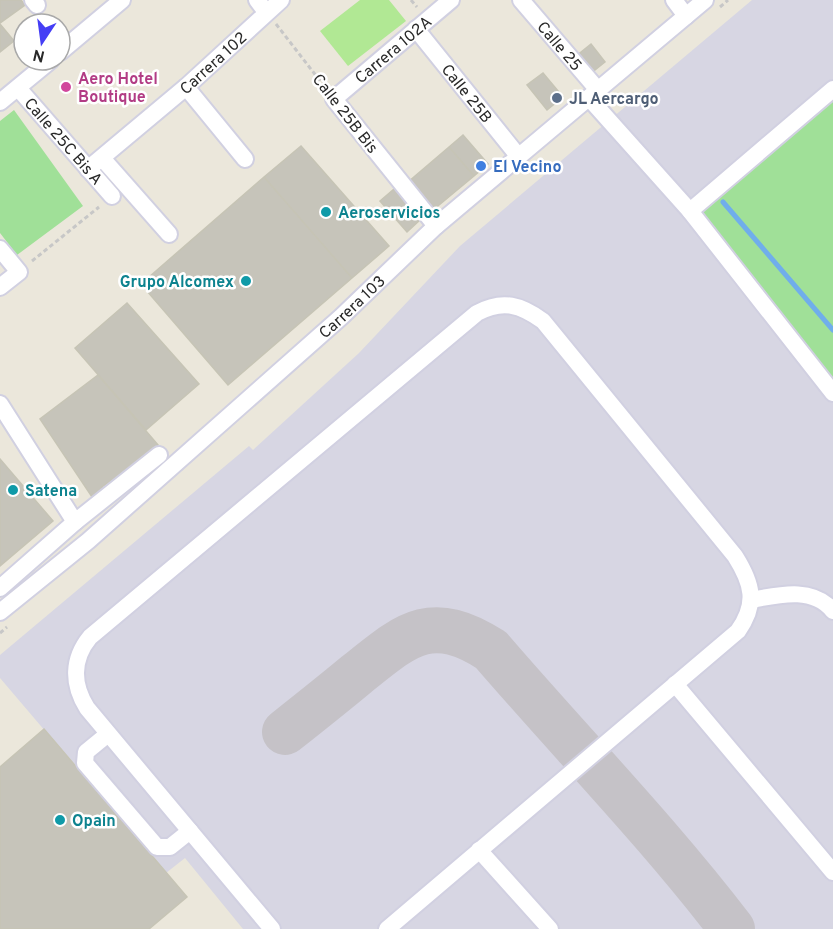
<svg xmlns="http://www.w3.org/2000/svg" width="833" height="929" font-family="Overpass,sans-serif">
  <rect width="100%" height="100%" fill="#ebe7db"/>
  <path fill="#d7d6e3" d="M752,0H833V929H243L185,858L166,873L0,678V655L249,446L253,450L359,353L460,246Z"/>
  <path fill="#a0e098" d="M833,97V378L695,214Z
    M14,110L83,206L17,255L0,233V121Z"/>
  <path fill="#b1e894" d="M360,0H389L406,21L348,66L320,31Z"/>
  <g fill="none" stroke-linecap="round" stroke-linejoin="round">
    <path stroke="#70aeeb" stroke-width="5" d="M723,202L833,330"/>
    <path stroke="#c5c2c7" stroke-width="46" d="M285,732C309,713 333,694 357,674C406,635 430,611 491,650C571,743 657,831 732,929"/>
  </g>
  <path fill="#c6c4ba" stroke="#c6c4b5" stroke-width="1.5" d="M0,0H21L25,5L0,23Z
    M0,24L14,41L0,52Z
    M591,44L605,62L590,74L576,56Z
    M543,73L563,97L547,110L527,85Z
    M463,135L488,164L474,176L449,147Z
    M301,146L389,246L352,278L264,177Z
    M449,147L474,176L433,210L408,182Z
    M264,177L352,278L228,385L141,284Z
    M394,189L420,220L407,232L380,201Z
    M127,303L199,384L146,430L75,348Z
    M98,375L158,445L115,485L112,480L102,487L105,491L94,500L40,419Z
    M0,459L53,521L0,566Z
    M44,729L187,897L149,929H0V767Z"/>
  <g fill="none" stroke-linecap="round" stroke-linejoin="round">
    <defs>
      <g id="minor">
        <path d="M33,0L37,5"/>
        <path d="M257,0L266,12"/>
        <path id="s1" d="M521,0L598,90"/>
        <path d="M674,0L686,16"/>
        <path id="s2" d="M416,29L519,157"/>
        <path d="M60,52L122,0"/>
        <path d="M186,87L245,159"/>
        <path id="s3" d="M18,88L112,196"/>
        <path d="M589,98L690,211L833,393"/>
        <path d="M0,102L51,60"/>
        <path d="M102,158L169,234"/>
        <path id="s4" d="M88,169L186,87L281,0"/>
        <path d="M690,211L833,89"/>
        <path id="s5" d="M436,226L334,99L451,0"/>
        <path d="M0,249L19,272L0,287"/>
        <path d="M0,404L75,522"/>
        <path d="M0,588L75,522L159,455"/>
        <path d="M751,600C778,595 813,586 833,611"/>
        <path id="s6" d="M0,612L88,541L341,317L436,226L705,0"/>
        <path d="M675,684L833,872"/>
        <path d="M108,734L86,752L85,763L157,847H170L190,831"/>
        <path d="M479,850L550,929"/>
        <path d="M272,929L87,708C72,684 72,659 90,637L477,313C503,299 521,305 543,321L735,556C752,583 758,603 738,631L387,929"/>
      </g>
    </defs>
    <use href="#minor" stroke="#d1d0e1" stroke-width="20"/>
    <path stroke="#c7c7c7" stroke-width="3" stroke-dasharray="4.5 3" stroke-linecap="butt" d="M411,0L417,7
      M720,7L728,0
      M276,24L324,86
      M32,261L99,207
      M0,633L7,627"/>
    <use href="#minor" stroke="#fff" stroke-width="16"/>
  </g>
  <circle fill="#d1479c" stroke="#fff" stroke-width="2" cx="66" cy="87" r="6"/>
  <circle fill="#5c6f8a" stroke="#fff" stroke-width="2" cx="557" cy="98" r="6"/>
  <circle fill="#3f7fe0" stroke="#fff" stroke-width="2" cx="481" cy="166" r="6"/>
  <g fill="#0f9aa8" stroke="#fff" stroke-width="2">
    <circle cx="326" cy="212" r="6"/>
    <circle cx="246" cy="281" r="6"/>
    <circle cx="13" cy="490" r="6"/>
    <circle cx="60" cy="820" r="6"/>
  </g>
  <g text-anchor="middle" stroke-width="5" stroke-linejoin="round" paint-order="stroke">
    <g font-size="16" fill="#292929" stroke="#fff">
      <text dy="6" stroke="none"><textPath href="#s1" startOffset="60">Calle 25</textPath></text>
      <text dy="6" stroke="none"><textPath href="#s5" startOffset="240">Carrera 102A</textPath></text>
      <text dy="6" stroke="none"><textPath href="#s4" startOffset="164">Carrera 102</textPath></text>
      <text dy="6" stroke="none"><textPath href="#s2" startOffset="82">Calle 25B</textPath></text>
      <text transform="translate(346 113) rotate(52)" y="6">Calle 25B Bis</text>
      <text dy="6" stroke="none"><textPath href="#s3" startOffset="70">Calle 25C Bis A</textPath></text>
      <text dy="6" stroke="none"><textPath href="#s6" startOffset="466">Carrera 103</textPath></text>
    </g>
    <g font-size="16" font-weight="bold" fill="#b23c85" stroke="#fff" text-anchor="start">
      <text x="78" y="84">Aero Hotel<tspan x="78" dy="18">Boutique</tspan></text>
    </g>
    <g font-size="16" font-weight="bold" fill="#4e5e75" stroke="#fff" text-anchor="start">
      <text x="569" y="104">JL Aercargo</text>
    </g>
    <g font-size="16" font-weight="bold" fill="#366cbe" stroke="#fff" text-anchor="start">
      <text x="493" y="172">El Vecino</text>
    </g>
    <g font-size="16" font-weight="bold" fill="#0d838f" stroke="#fff" text-anchor="start">
      <text x="338" y="218">Aeroservicios</text>
      <text x="234" y="287" text-anchor="end">Grupo Alcomex</text>
      <text x="25" y="496">Satena</text>
      <text x="72" y="826">Opain</text>
    </g>
  </g>
  <g transform="translate(42 42) rotate(193)"><circle r="28" fill="#ffffff" stroke="#a9a9a9" stroke-width="1.5"/>
  <path d="M0-4.5L10 22L0 15L-10 22Z" fill="#453ef5"/>
  <text y="-9" font-size="16" font-weight="bold" text-anchor="middle" fill="#292929">N</text>
  </g>
</svg>
